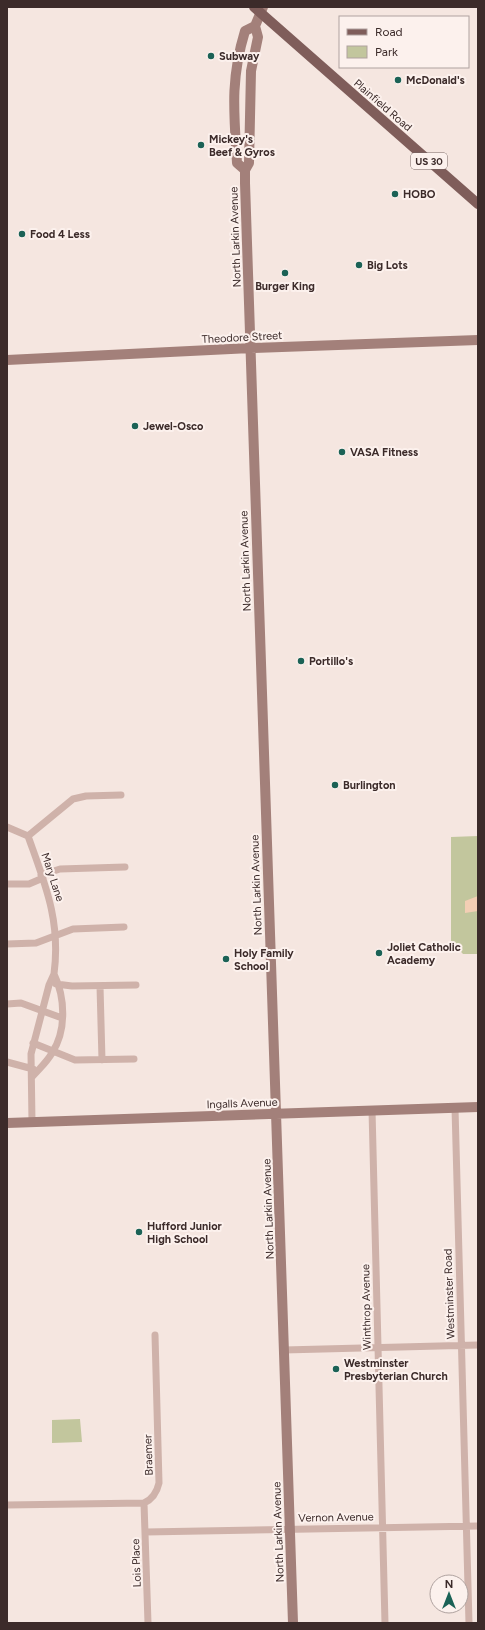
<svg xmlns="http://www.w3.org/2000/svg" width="485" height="1630" font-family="Figtree,sans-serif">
  <rect width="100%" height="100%" fill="#f5e6e0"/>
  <path fill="#c2c69d" d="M478,836V954H463L451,941V837Z
    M80,1419L82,1442L52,1443V1420Z"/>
  <path fill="#f3ceb4" d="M478,896V911L465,913V901Z"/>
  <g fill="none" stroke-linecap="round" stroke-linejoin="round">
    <path stroke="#cfb2aa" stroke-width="7" d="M7,827L28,836
      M28,836C45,884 61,921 54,974
      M28,836L73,799L86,796L121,795
      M41,875L60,869L125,867
      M7,884H29L43,878
      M7,944L36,943L73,929L124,927
      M56,984L72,986L136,985
      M100,986L102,1060
      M7,1004L21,1003L62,1018
      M33,1043L75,1060L134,1059
      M7,1062L33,1069
      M32,1077C39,1069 47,1062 52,1053C67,1030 65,997 54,974L49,985L31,1054L32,1122
      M455,1108L469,1623
      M372,1110L385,1623
      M284,1350L478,1345
      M144,1503L148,1623
      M7,1505L144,1503C153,1499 157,1492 159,1483L155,1335
      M146,1532L478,1526"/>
    <path stroke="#a3807a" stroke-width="10" d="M263,7L255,26L258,37L251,71L249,163L245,170V183L293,1623
      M245,170L237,163C234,113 230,80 245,31L255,26
      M7,360L251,348L478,340
      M7,1123L478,1107"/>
    <path stroke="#7f5d5a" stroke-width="10" d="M254,7L478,204"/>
  </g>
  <g fill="#1b6256" stroke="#fcf1ed" stroke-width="1.5">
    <circle cx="211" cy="56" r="4"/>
    <circle cx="398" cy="80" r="4"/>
    <circle cx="201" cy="145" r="4"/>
    <circle cx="395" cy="194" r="4"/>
    <circle cx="22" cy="234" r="4"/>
    <circle cx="359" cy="265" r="4"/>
    <circle cx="285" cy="273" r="4"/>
    <circle cx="135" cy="426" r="4"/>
    <circle cx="342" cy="452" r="4"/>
    <circle cx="301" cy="661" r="4"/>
    <circle cx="335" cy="785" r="4"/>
    <circle cx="379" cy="953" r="4"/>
    <circle cx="226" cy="959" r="4"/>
    <circle cx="139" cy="1232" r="4"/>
    <circle cx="336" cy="1369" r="4"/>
  </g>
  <g text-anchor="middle" stroke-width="4" stroke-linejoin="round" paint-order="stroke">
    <rect fill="#fcf1ed" stroke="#766664" stroke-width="1" x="411" y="153" width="36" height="16" rx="3"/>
    <g font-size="10" font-weight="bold" fill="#3c2b2a">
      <text x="429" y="165">US 30</text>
    </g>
    <g font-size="11" font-weight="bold" fill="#3c2b2a" stroke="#fcf1ed" text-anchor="start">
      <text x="219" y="60">Subway</text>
      <text x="406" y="84">McDonald's</text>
      <text x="209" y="143">Mickey's<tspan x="209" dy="13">Beef &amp; Gyros</tspan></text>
      <text x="403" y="198">HOBO</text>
      <text x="30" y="238">Food 4 Less</text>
      <text x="367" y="269">Big Lots</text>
      <text x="285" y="290" text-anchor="middle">Burger King</text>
      <text x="143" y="430">Jewel-Osco</text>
      <text x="350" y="456">VASA Fitness</text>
      <text x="309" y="665">Portillo's</text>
      <text x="343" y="789">Burlington</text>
      <text x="387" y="951">Joliet Catholic<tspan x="387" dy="13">Academy</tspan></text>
      <text x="234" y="957">Holy Family<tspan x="234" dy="13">School</tspan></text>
      <text x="147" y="1230">Hufford Junior<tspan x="147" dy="13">High School</tspan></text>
      <text x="344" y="1367">Westminster<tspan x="344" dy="13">Presbyterian Church</tspan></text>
    </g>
    <g font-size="11" fill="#3c2b2a" stroke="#fcf1ed">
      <text transform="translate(383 105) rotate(41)" y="4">Plainfield Road</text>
      <text transform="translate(235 237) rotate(-92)" y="4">North Larkin Avenue</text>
      <text transform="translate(242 337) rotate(-3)" y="4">Theodore Street</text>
      <text transform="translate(245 561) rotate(-92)" y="4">North Larkin Avenue</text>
      <text transform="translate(53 877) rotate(72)" y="4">Mary Lane</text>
      <text transform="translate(256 885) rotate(-92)" y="4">North Larkin Avenue</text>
      <text transform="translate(242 1103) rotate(-2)" y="4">Ingalls Avenue</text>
      <text transform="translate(268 1209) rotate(-92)" y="4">North Larkin Avenue</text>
      <text transform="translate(449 1294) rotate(-92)" y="4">Westminster Road</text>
      <text transform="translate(366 1307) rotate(-91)" y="4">Winthrop Avenue</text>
      <text transform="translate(148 1455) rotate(-92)" y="4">Braemer</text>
      <text transform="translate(336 1517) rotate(-1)" y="4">Vernon Avenue</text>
      <text transform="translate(278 1532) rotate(-92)" y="4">North Larkin Avenue</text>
      <text transform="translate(136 1563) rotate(-92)" y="4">Lois Place</text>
    </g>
  </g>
  <rect width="485" height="1630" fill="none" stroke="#3c2b2a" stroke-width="16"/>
  <rect x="339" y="16" width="130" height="52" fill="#fcf1ed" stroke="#afa29f"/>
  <rect x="347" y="29" width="20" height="6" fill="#7f5d5a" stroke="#afa29f"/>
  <text x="375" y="36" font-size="12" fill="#3c2b2a">Road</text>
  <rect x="347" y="46" width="20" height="12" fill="#c2c69d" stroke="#afa29f"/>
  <text x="375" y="56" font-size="12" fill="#3c2b2a">Park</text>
  <g transform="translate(449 1594)"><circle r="19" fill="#fcf1ed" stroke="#afa29f"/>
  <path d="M0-3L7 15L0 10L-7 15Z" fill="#1b6256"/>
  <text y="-6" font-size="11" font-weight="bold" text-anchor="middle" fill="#3c2b2a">N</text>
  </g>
</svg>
